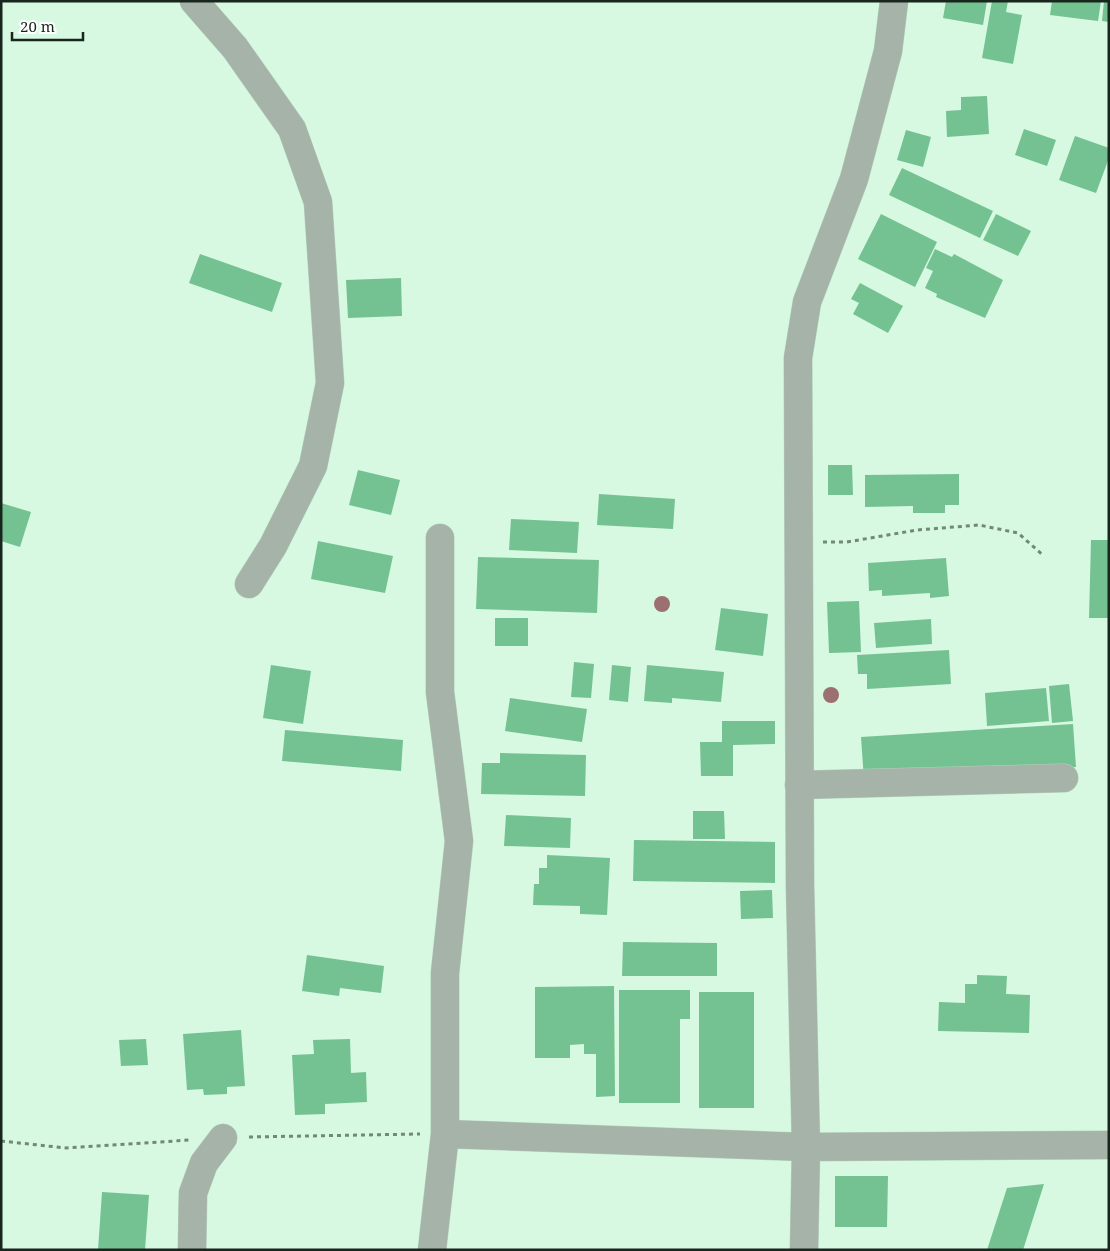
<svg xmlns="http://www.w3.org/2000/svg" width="1110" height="1251" font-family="'Noto Serif',serif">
  <rect width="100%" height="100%" fill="#d7f8e1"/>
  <path fill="#74c291" d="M946,1H987L983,25L943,18Z
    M992,1H1008L1006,12L1022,15L1013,64L982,58Z
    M1052,1H1101L1098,21L1050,15Z
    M1104,1H1109V22L1102,21Z
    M987,96L989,134L947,137L946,111L961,110V97Z
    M1024,129L1056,140L1047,166L1015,155Z
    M906,130L931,137L923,167L897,160Z
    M1075,136L1109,148V158L1096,193L1059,180Z
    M902,168L993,211L980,238L889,195Z
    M881,214L937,242L915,287L858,259Z
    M996,214L1031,231L1018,256L983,240Z
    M935,249L952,257L954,254L1003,280L985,318L936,297L937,294L925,288L933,271L926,268Z
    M200,254L282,283L272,312L189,283Z
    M401,278L402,316L348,318L346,280Z
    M860,283L903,306L888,333L853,314L859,303L851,299Z
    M828,465H852L853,495H828Z
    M358,470L400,480L391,515L349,505Z
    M959,474V505H945V513H913V506L865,507V475Z
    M599,494L675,499L673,529L597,525Z
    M1,503L31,512L20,547L1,541Z
    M511,519L579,522L577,553L509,550Z
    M1091,540H1109V618H1089Z
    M318,541L393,556L385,593L311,579Z
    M478,557L599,560L597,613L476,609Z
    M946,558L949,596L930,598V593L882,596V590L869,591L868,563Z
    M859,601L861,652L829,653L827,602Z
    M721,608L768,614L763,656L715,650Z
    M495,618H528V646H495Z
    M931,619L932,644L876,648L874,623Z
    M949,650L951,684L867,689V674H858L857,655Z
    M574,662L594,664L591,698L571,697Z
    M271,665L311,671L303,724L263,718Z
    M612,665L631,667L628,702L609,700Z
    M647,665L724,672L721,702L672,698V703L644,701Z
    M1069,684L1073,721L1052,723L1049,686Z
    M1046,688L1049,721L987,726L985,693Z
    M510,698L587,709L582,742L505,731Z
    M722,721H775V744L733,745V776H701L700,742H722Z
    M1073,724L1076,767L864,780L861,737Z
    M285,730L403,740L401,771L282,761Z
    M500,753L586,755L585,796L481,794L482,763H500Z
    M693,811H724L725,839H693Z
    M506,815L571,818L570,848L504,846Z
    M634,840L775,842V883L633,881Z
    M547,855L610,858L607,915L580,914V906L533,905L534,884H539V868H547Z
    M772,890L773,918L741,919L740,891Z
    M623,942L717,943V976H622Z
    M307,955L384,966L381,993L340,988L339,996L302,991Z
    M977,975L1007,976L1006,994L1030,995L1029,1033L938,1031L939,1002L965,1003V984H977Z
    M614,986L615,1096L596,1097V1054H584V1044L570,1045V1058H535V987Z
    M619,990H690V1019H680V1103H619Z
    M699,992H754V1108H699Z
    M241,1030L245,1086L227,1087V1094L204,1095L203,1089L187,1090L183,1034Z
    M146,1039L148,1065L121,1066L119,1040Z
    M350,1039L351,1073L366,1072L367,1102L325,1104V1114L295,1115L292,1055L314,1054L313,1040Z
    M835,1176H888L887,1227H835Z
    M1044,1184L1023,1250H987L1007,1188Z
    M102,1192L149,1195L145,1250H98Z"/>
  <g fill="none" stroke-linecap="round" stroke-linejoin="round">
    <defs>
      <path id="minor" d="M194,1L235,48L292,129L318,202L330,383L313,466L273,546L249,584
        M799,785L1064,778
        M445,1134L806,1147L1109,1145
        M192,1250L193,1193L204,1163L223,1138
        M432,1250L445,1134V973L459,841L440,692V538
        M804,1250L806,1147L800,885L798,358L807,302L854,179L888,51L894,1"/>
    </defs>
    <use href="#minor" stroke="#b5d2be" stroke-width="29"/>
    <path stroke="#728879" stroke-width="3" stroke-dasharray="4 4" stroke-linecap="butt" d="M823,542H847L917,530L979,525L1018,533L1044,556
      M249,1137L420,1134
      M1,1141L66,1148L190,1140"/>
    <use href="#minor" stroke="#a5b3a9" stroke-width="28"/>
  </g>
  <g fill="#9c7070">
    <circle cx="662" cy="604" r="8"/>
    <circle cx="831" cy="695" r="8"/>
  </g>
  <rect width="1110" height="1251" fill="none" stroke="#19261e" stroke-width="5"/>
  <path d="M12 32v8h71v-8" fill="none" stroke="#19261e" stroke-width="2.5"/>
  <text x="20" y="32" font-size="15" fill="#19261e" stroke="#ffffff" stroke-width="4" paint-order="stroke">20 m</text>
</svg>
